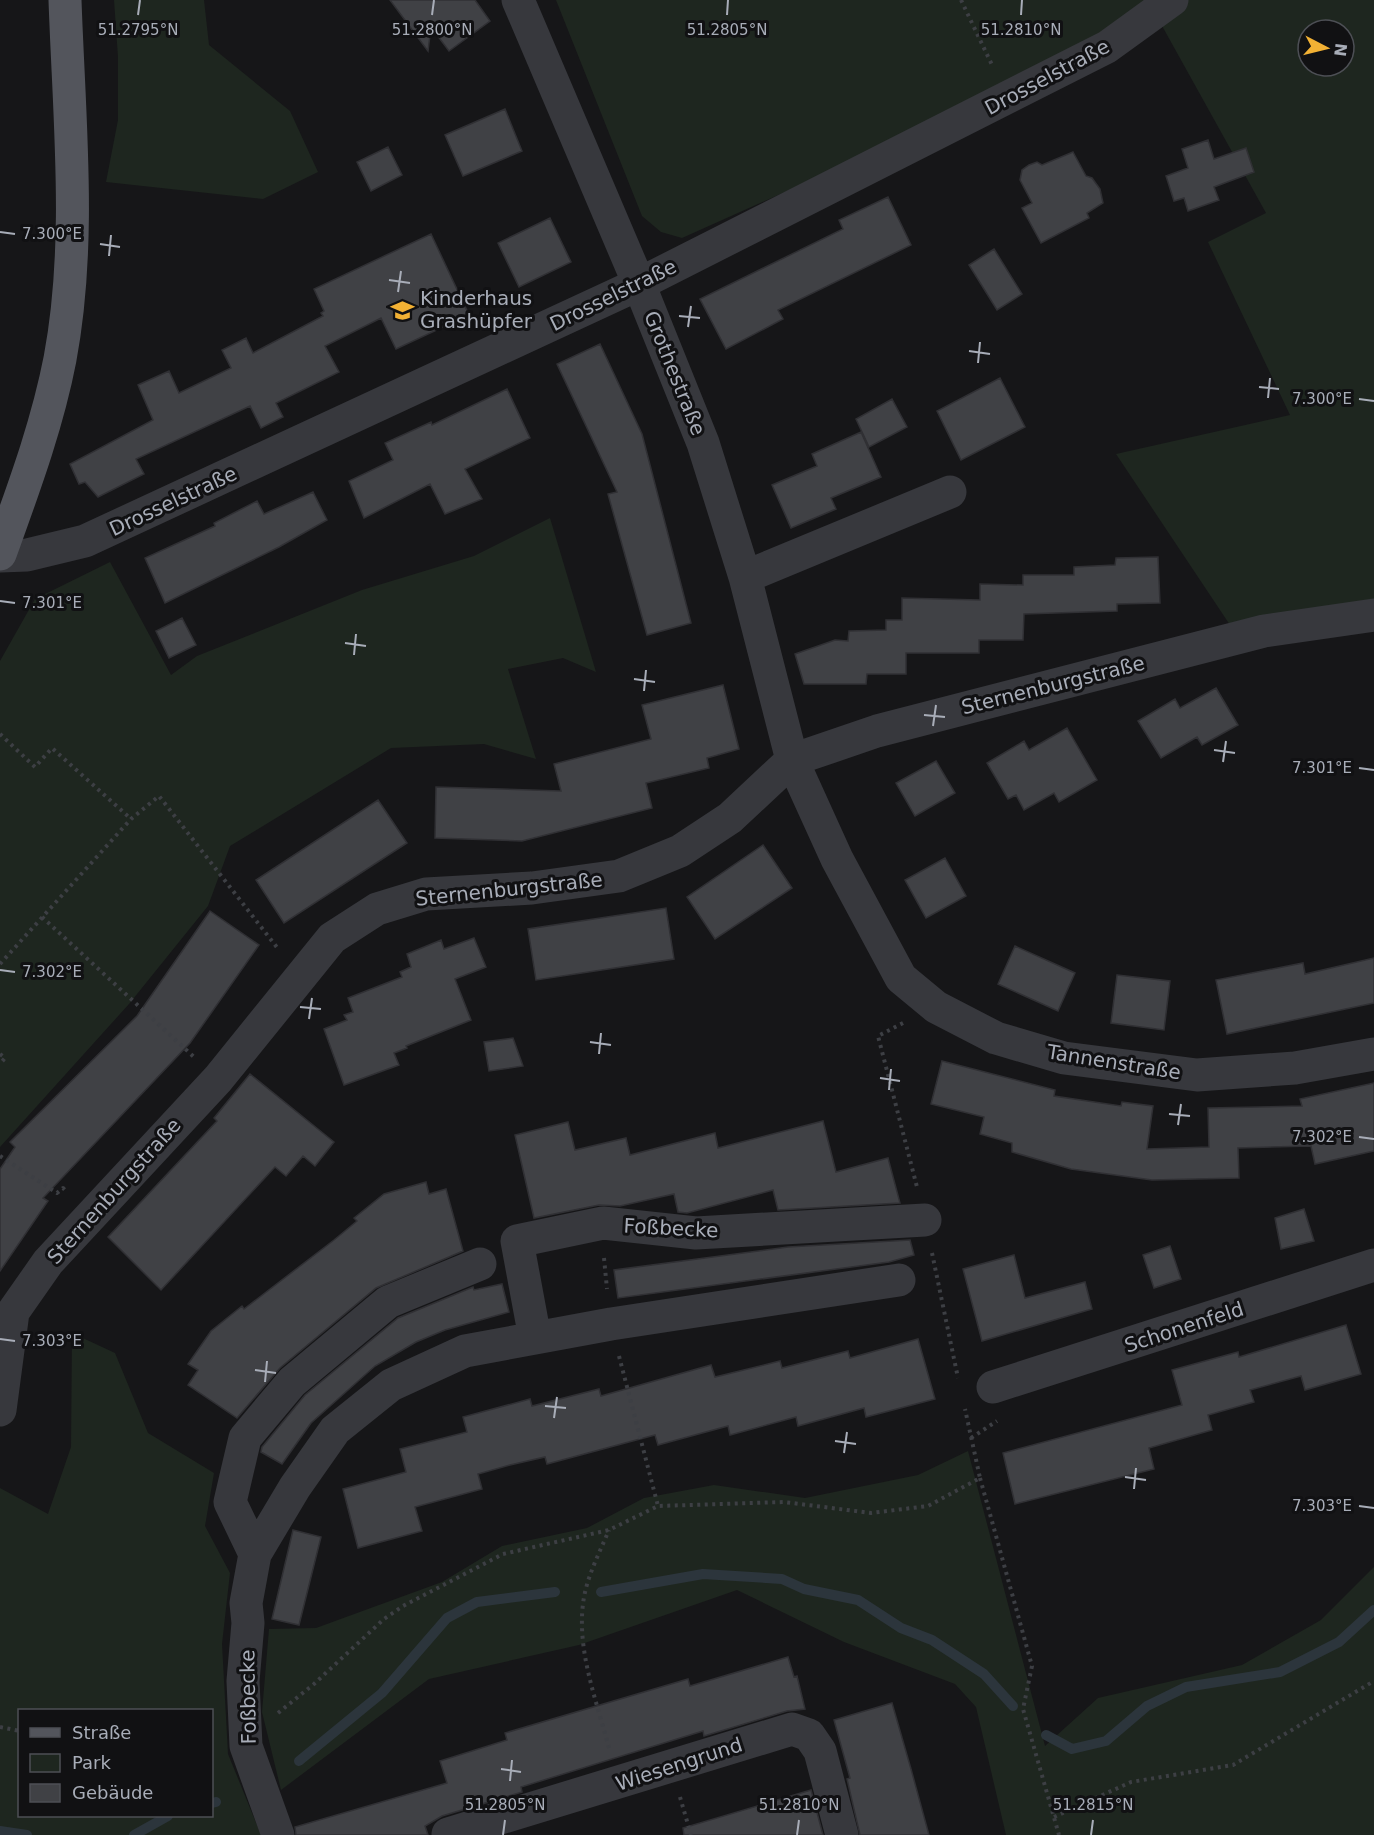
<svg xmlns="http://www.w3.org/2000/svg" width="1374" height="1835" font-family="'DejaVu Sans',sans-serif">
  <rect width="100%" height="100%" fill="#161618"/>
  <path fill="#1e261f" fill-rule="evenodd" d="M114,0H204L209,45L290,111L318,172L263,199L106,182L118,120V57Z
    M556,0H1374V617L1238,637L1116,454L1290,415L1208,242L1266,213L1161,24L682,238L661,232L642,216ZM1308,30H1344V66H1308Z
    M550,518L596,672L563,658L508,669L536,759L484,744L391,748L230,846L208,906L129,1004L0,1147V661L35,599L110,562L171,675L197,656L362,590L474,556Z
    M72,1333L115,1353L148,1433L214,1473L205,1526L230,1573L222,1644L228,1754L261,1835H0V1488L48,1514L71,1447ZM20,1710H212V1816H20Z
    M968,1451L1045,1746L1098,1698L1242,1665L1321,1620L1374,1567V1835H1006L976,1707L955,1684L844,1642L737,1590L579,1645L429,1679L281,1790L262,1712L269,1629L316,1628L442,1582L502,1546L587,1528L644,1498L714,1485L805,1498L918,1475Z"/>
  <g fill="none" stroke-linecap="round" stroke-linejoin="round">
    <path stroke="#2c353c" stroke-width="10" d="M601,1592L703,1574L782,1579L804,1589L858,1600L901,1628L932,1640L984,1674L1013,1706
      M1046,1735L1072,1749L1106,1741L1147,1706L1186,1687L1280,1672L1339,1642L1374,1610
      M299,1761L382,1693L447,1618L477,1602L555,1592
      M212,1803L216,1802
      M0,1831L27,1835
      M134,1835L168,1816"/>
  </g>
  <path fill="#404145" stroke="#303034" stroke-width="1.5" d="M390,0H475L490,21L449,51L431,27L428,51Z
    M505,109L522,151L463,176L445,135Z
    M1208,140L1214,159L1246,148L1254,172L1214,187L1219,200L1188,211L1184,198L1174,201L1166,176L1188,168L1182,149Z
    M388,147L402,175L371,191L357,162Z
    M1073,152L1086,176L1092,178L1100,189L1103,203L1087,213L1089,218L1041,243L1022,208L1032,203L1020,180L1022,170L1029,165L1037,162L1042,165Z
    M888,197L911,245L778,310L783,319L726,349L700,299L843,229L839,220Z
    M550,218L571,262L519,287L498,243Z
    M431,234L469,315L396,349L381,318L325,346L339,372L276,403L283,417L261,428L250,406L136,459L144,474L98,497L85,482L79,484L70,464L153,420L138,385L169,371L179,393L231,368L222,350L246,338L253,353L323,316L321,313L324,311L314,289Z
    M994,249L1022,294L997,310L969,265Z
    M600,344L642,434L691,623L647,635L608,494L617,492L557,364Z
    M1000,378L1025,427L961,460L937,411Z
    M507,389L530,438L465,469L482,499L445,514L430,484L364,518L349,481L393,460L385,443L431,422L432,425Z
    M892,399L907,427L869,447L856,419Z
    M861,432L881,477L831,498L836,509L791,528L772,485L817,466L812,454Z
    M313,492L327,520L279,547L165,603L145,558L215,526L214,523L257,501L264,514Z
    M1158,557L1160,603L1117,604V611L1024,614L1023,640H979V653H906V674H867L866,684H804L795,654L835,640L848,641L849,631L886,630V620H902V598L980,600V584L1023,585V575H1074V567L1115,565L1116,558Z
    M182,618L196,645L169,658L156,631Z
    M723,685L739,749L707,758L709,768L646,783L652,808L522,841L435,838L436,787L561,791L554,764L651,739L642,705Z
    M1216,688L1238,725L1202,745L1197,737L1161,758L1138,721L1175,699L1180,708Z
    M1067,728L1097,780L1059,802L1054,793L1024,810L1016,795L1008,799L987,763L1024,741L1029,750Z
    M936,761L955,793L915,816L896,783Z
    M378,800L407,843L284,923L256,880Z
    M763,845L792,888L715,939L687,897Z
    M945,858L966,896L926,918L905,880Z
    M666,908L674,959L536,980L528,929Z
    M210,911L259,945L190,1043L43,1198L48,1201L0,1271V1169L15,1147L10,1142L137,1016Z
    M474,938L486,967L455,979L471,1020L406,1046L407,1048L394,1053L399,1065L344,1085L324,1029L347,1020L344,1015L353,1012L348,998L402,977L400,972L411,967L407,954L441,940L444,949Z
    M1015,946L1075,973L1058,1011L998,984Z
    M1374,958V1003L1227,1034L1216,980L1303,963L1305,974Z
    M1117,975L1170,981L1164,1030L1111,1023Z
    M513,1038L523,1066L489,1071L484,1042Z
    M942,1061L1055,1090L1054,1096L1121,1106L1122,1102L1153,1106L1147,1149L1209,1147L1208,1108L1302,1106L1300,1099L1374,1083V1151L1315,1164L1311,1146L1238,1148L1239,1178L1152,1180L1071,1169L1012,1152V1143L980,1134L984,1117L931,1104Z
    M250,1074L334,1142L315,1166L303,1156L286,1176L275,1167L161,1290L108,1237L217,1121L214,1118Z
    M823,1121L836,1172L888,1158L900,1203L778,1210L773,1190L687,1213L678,1212L674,1194L620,1206L599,1205L534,1218L515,1135L568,1122L575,1150L626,1138L630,1155L715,1133L718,1148Z
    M426,1182L429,1194L446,1189L463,1251L376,1288L280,1368L237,1418L188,1385L198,1370L188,1364L211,1331L242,1306L244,1309L334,1240L357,1221L354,1218L384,1194Z
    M1304,1209L1314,1241L1281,1249L1275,1218Z
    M910,1240L914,1255L889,1262L618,1298L614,1270L788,1247Z
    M1170,1246L1181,1279L1154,1288L1143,1255Z
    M1014,1255L1025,1298L1085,1282L1092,1309L982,1341L963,1269Z
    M502,1284L509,1312L445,1330L416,1342L375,1366L311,1423L282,1464L261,1452L262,1447L305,1395L398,1318L473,1287L474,1290Z
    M1346,1325L1361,1374L1305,1390L1301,1376L1250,1390L1254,1402L1208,1415L1212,1430L1149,1448L1154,1469L1015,1504L1003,1453L1182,1405L1172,1370L1238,1352L1239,1357Z
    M918,1339L935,1399L866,1417L864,1408L798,1426L796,1417L730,1435L728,1426L658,1445L655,1435L547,1464L545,1457L510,1465L478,1474L482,1489L415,1507L422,1531L358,1548L343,1489L406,1472L400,1449L467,1432L463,1417L530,1399L532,1406L599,1389L601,1396L711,1365L715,1377L780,1361L782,1368L848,1351L850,1358Z
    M293,1530L321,1537L299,1625L272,1619Z
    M788,1657L794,1677L797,1676L805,1709L787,1711L704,1736L703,1731L521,1787L522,1792L442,1816L425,1826L428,1835H296L295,1827L447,1783L440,1761L507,1740L505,1733L688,1679L690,1686Z
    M892,1703L911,1769L929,1835H860L847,1779L850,1778L834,1720Z
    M811,1790L823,1835H684L683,1828Z"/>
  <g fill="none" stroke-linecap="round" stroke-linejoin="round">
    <path stroke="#3d3f44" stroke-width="4" stroke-dasharray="3 4.5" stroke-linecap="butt" d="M961,0L993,67
      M0,734L35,767L52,748L131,819
      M42,917L194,1057
      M0,964L131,819L159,796L279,950
      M903,1023L878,1036L917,1187
      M0,1054L5,1058L0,1064
      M0,1156L57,1193L63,1188L66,1191
      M932,1253L958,1378
      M604,1258L607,1289
      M619,1356L658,1506
      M971,1438L997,1421
      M980,1478L1032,1666L1023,1709L1059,1835
      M278,1713L314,1684L384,1619L403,1606L503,1554L609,1530L658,1506L784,1502L871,1513L928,1506L980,1478L965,1409
      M0,1727L20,1731
      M609,1748C597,1702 577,1652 583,1604C586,1578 599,1554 609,1530
      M680,1797L691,1835
      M1054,1817L1131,1782L1233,1765L1374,1681"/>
    <path stroke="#37383d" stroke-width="33" d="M518,0L639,284L703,443L745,577L792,760L837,859L901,978L936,1007L996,1038L1064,1058L1197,1075L1295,1068L1374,1054
      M0,556L27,555L85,541L639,284L1107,47L1172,0
      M745,577L950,492
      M535,1338L517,1241L603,1223L696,1233L925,1220
      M993,1387L1374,1265
      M0,1410L13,1312L48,1262L218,1079L332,938L377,909L426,894L532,888L619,876L680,851L730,818L792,760L877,731L1264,631L1374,615
      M255,1554L230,1502L245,1438L292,1382L388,1302L480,1264
      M448,1834L792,1729L809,1735L820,1751L842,1835
      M278,1835L246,1746L243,1681L248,1623L246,1603L255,1554L295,1487L335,1430L391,1385L465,1351L611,1324L899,1280"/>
    <path stroke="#53555c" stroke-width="33" d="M0,554C23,490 47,426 60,359C82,242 69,118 65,0"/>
  </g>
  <path fill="none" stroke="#a8adb8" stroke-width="2" d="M138,15L140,0M432,15L434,0M727,15L728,0M1021,15L1022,0M0,232L15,234M100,244L120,247M109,256L111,235M389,280L410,283M398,292L401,271M679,316L700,318M688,327L691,306M969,351L990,354M978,363L980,342M1259,387L1279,389M1268,398L1270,378M1359,399L1374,401M0,601L15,603M345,643L366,646M354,655L356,634M634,679L655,682M644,691L646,670M924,715L945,717M933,726L936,705M1214,750L1235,753M1223,762L1226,741M1359,768L1374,770M0,970L15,972M300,1007L321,1009M309,1019L312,998M590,1042L611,1045M599,1054L601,1033M880,1078L900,1081M889,1090L891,1069M1169,1114L1190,1116M1178,1125L1181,1104M1359,1137L1374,1139M0,1339L15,1341M255,1370L276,1373M265,1382L267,1361M545,1406L566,1408M554,1418L557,1397M835,1441L856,1444M844,1453L847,1432M1125,1477L1146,1480M1134,1489L1136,1468M1359,1506L1374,1508M501,1769L521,1772M510,1781L512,1760M503,1835L505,1820M797,1835L799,1820M1091,1835L1093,1820"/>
  <defs>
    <symbol id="school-bare" viewBox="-9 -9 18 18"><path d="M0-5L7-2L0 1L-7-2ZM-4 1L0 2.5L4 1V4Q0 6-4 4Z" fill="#f2b134" stroke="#111113" stroke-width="2.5" paint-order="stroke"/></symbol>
  </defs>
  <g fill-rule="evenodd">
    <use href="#school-bare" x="386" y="294" width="33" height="33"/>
  </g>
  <g text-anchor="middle" stroke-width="6" stroke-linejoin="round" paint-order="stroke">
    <g font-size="20" fill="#a8adb8" stroke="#111113">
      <text transform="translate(1047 77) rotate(-28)" y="7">Drosselstraße</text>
      <text transform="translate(613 295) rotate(-26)" y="7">Drosselstraße</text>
      <text transform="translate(675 373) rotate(68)" y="7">Grothestraße</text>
      <text transform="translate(173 501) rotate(-25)" y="7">Drosselstraße</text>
      <text transform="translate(1053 685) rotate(-14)" y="7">Sternenburgstraße</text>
      <text transform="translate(509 889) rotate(-6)" y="7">Sternenburgstraße</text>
      <text transform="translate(1114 1062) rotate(9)" y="7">Tannenstraße</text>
      <text transform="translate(114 1191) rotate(-48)" y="7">Sternenburgstraße</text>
      <text transform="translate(671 1228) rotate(3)" y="7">Foßbecke</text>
      <text transform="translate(1184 1327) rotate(-18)" y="7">Schonenfeld</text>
      <text transform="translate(248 1697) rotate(-91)" y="7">Foßbecke</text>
      <text transform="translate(679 1764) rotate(-18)" y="7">Wiesengrund</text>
    </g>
    <g font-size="20" fill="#a8adb8" stroke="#111113" text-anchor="start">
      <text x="420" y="305">Kinderhaus<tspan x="420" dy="23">Grashüpfer</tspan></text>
    </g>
  </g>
  <g font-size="15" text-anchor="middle" fill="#a8adb8" stroke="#111113" stroke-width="6" stroke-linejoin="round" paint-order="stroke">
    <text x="138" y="35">51.2795°N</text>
    <text x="432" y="35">51.2800°N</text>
    <text x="727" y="35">51.2805°N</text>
    <text x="1021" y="35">51.2810°N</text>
    <text x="52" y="239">7.300°E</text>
    <text x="1322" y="404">7.300°E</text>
    <text x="52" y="608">7.301°E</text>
    <text x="1322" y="773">7.301°E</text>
    <text x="52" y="977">7.302°E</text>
    <text x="1322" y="1142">7.302°E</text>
    <text x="52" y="1346">7.303°E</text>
    <text x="1322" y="1511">7.303°E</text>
    <text x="505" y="1810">51.2805°N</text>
    <text x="799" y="1810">51.2810°N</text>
    <text x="1093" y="1810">51.2815°N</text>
  </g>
  <rect x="18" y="1709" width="195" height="108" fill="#111113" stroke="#4d4f55" stroke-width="1.5"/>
  <rect x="30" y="1728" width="30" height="9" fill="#53555c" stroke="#4d4f55" stroke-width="1.5"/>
  <text x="72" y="1739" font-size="18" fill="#a8adb8">Straße</text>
  <rect x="30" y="1754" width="30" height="18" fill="#1e261f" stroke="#4d4f55" stroke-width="1.5"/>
  <text x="72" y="1769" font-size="18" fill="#a8adb8">Park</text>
  <rect x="30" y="1784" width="30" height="18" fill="#404145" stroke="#4d4f55" stroke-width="1.5"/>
  <text x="72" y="1799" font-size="18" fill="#a8adb8">Gebäude</text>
  <g transform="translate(1326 48) rotate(97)"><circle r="28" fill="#111113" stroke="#4d4f55" stroke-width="1.5"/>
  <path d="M0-4.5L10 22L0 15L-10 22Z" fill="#f2b134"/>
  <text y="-9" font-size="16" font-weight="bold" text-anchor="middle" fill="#a8adb8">N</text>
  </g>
</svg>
